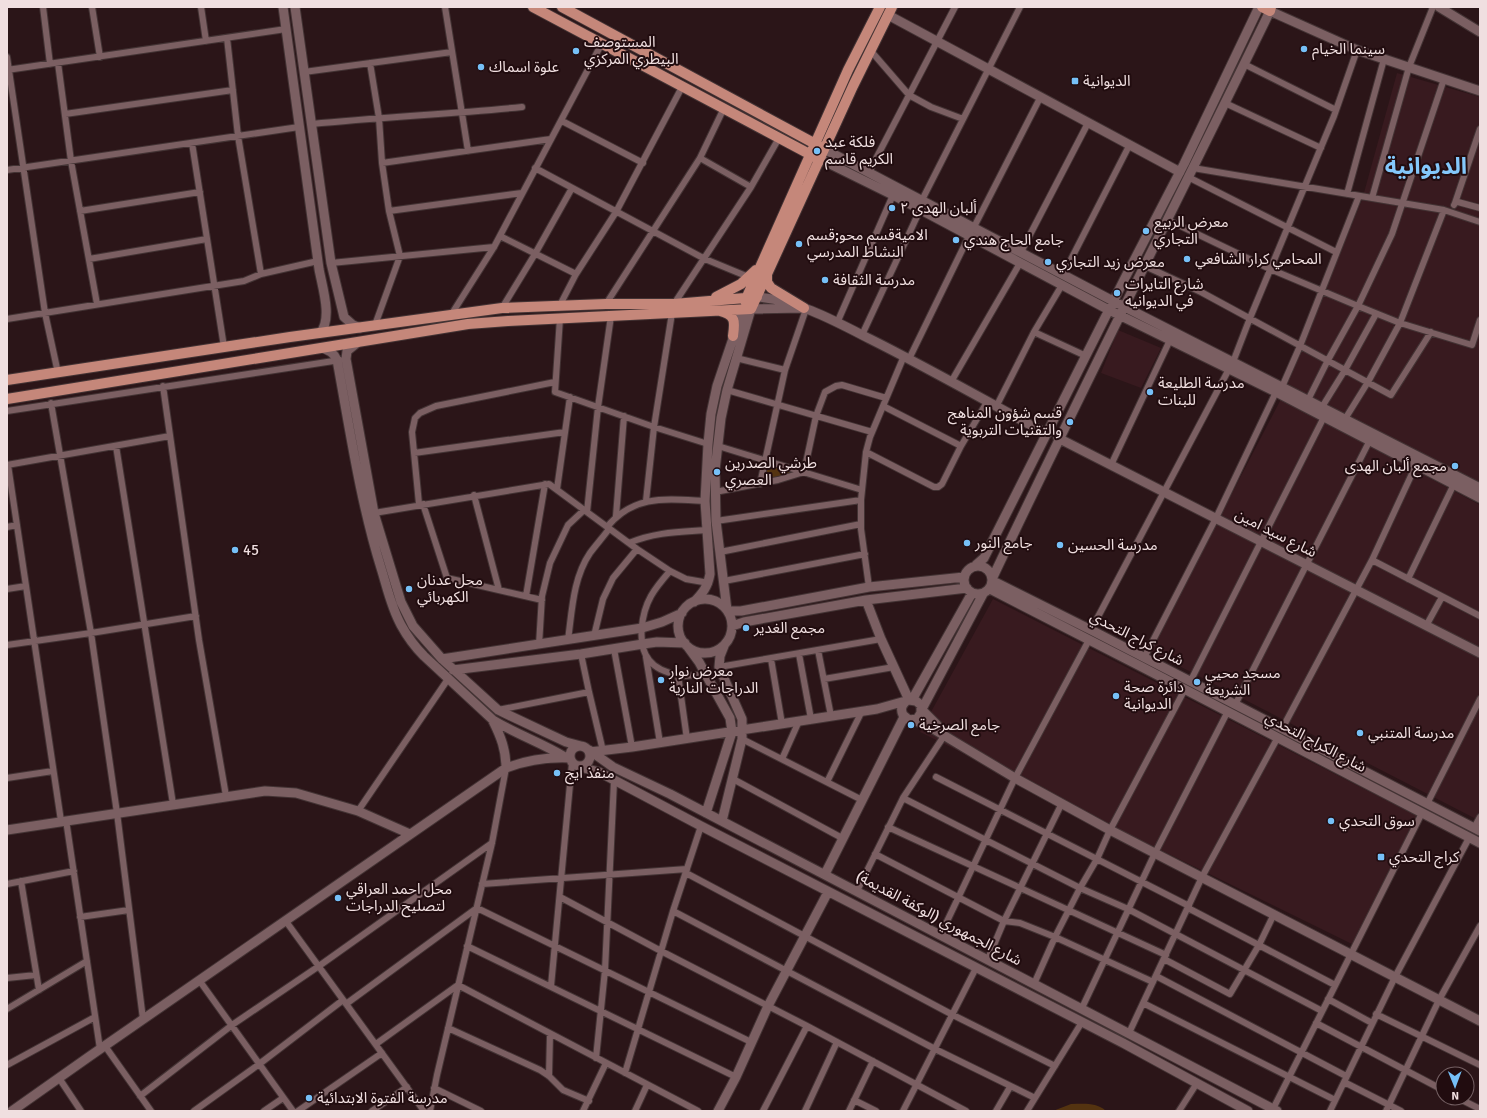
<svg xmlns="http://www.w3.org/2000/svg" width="1487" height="1118" viewBox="0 0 1487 1118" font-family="Signika,'Noto Sans Arabic',sans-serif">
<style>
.built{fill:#381a1f}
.green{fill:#543310}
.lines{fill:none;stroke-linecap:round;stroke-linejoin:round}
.street-casing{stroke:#433334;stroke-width:8}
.secondary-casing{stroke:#433334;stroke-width:11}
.primary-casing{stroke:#433334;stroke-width:12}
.street{stroke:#7b5f62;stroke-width:6}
.secondary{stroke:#7b5f62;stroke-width:9}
.primary{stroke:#c5877a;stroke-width:10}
.poi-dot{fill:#76c0f7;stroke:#210c0f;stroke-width:1.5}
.labels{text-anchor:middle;stroke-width:4;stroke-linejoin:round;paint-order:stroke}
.poi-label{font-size:15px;fill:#f0dfe0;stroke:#210c0f;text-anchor:start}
.street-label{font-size:15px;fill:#f0dfe0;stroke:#210c0f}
.town-label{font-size:23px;font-weight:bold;fill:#84c8fb;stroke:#210c0f}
</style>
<rect width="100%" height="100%" fill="#2b1518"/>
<path class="built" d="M1397,73L1480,97V484L1286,385L1362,200Z
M1118,330L1161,348L1141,388L1101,373Z
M1281,399L1480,505V821L1150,651Z
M993,599L1417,816L1354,945L920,732Z"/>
<path class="green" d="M768,463L797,472L768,480L764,479Z
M1071,1104C1084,1104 1096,1102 1106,1111H1053Z"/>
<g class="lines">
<defs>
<path id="street" d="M43,7L50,64
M92,7L100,57
M201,7L206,41
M445,7L468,151
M227,38L238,136L261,274
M871,51L909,95L931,107L963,119
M7,57L45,313L58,373
M58,63L71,161L97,304
M370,63L379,118L382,163L389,211L400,256L375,325
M1244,64L1336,110
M7,70L286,29
M304,72L452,52
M1225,103L1321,148
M65,114L233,90
M562,121L643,163
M312,124C382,117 452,114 522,107
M192,143L224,347
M700,158L751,187
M382,163L551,139
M535,168L705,259L751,278
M1193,168L1444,210L1480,222
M7,170L299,127
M869,172L955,7
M1188,177L1336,252
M1347,194L1384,59
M1372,198L1409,67L1433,7
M922,200L1020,7
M1455,203L1480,129
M1454,205L1455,203L1458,202L1480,208
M80,211L200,192
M389,211L522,193
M1168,220L1270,269L1358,306L1400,323L1472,345L1480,320
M974,227L1040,98
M500,236L576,274
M1021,252L1088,123
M89,259L207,239
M331,263L494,247
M1145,266L1201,292L1391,395L1431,332
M1063,275L1129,146
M606,304L700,158L724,108
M674,304L751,187L779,138
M559,307L576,274L616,212L682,87
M502,308L535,254L572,188
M451,315L494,247L602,43
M560,318L555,392L654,427L708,444
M7,319L244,281L261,274L318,261
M837,323L893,195
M1034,332L1086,356
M862,335L920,210
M736,358L785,370
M909,359L969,236
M1233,362L1250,318L1334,116L1357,50
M951,382L1020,263
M163,386L199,640L226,796
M1282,387L1300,346L1359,196
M727,390L872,432
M1308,400L1328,360L1358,306L1392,234L1444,79
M51,403L91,633L117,813L143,1019
M883,406L961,446
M996,407L1034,332L1062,285
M1322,407L1345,370L1376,314
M7,411L340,360
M1345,419L1368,382L1400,323L1444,210
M116,446L173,804
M718,446L862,490
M866,452L934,487H938L942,484L961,446L987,402
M414,453L565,432
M7,465L170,436
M8,465L61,821
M1111,465L1170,340
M760,484L785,370L806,309
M557,489L570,397
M715,492L778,480L804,472L816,416L825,392L836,386L842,385L886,398
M474,495L499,590
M646,501L654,427L672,313
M419,504L412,432L415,418L420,413L436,406L555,382
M423,504L447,578L542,600
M587,512L598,407L611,316
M374,513L549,484L637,549L670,571L686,579L709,583
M616,516L624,416
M716,521L861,500
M7,527L17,525
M607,527C634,494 667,499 705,501
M629,543C655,532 679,532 707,530
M720,552L861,524
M1372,560L1480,616
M670,571C663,579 656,587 651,596C642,612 636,644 649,660C655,668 668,673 678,675C687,677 697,675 706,674
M1408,579L1454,484
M724,581L865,554
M869,587L861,529V500L866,452L870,437L904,356
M7,589L26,586
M526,596L545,484
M1426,626L1442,597
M1091,630L1229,369
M594,636L603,599L613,578L637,549
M568,640C572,611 573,578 590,553C596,545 603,537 609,529
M7,645L91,633L196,616
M539,645L542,596L550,563L568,525L584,510
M614,649L632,747
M818,650L831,716
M581,654L589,692L603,751
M799,654L811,719
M646,657L660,743
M1144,658L1216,518L1276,392
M771,659L782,724
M719,667L881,639
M678,675L687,739
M824,679L894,667
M1190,682L1324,417
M1235,705L1370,440
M498,710L589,692
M1282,729L1372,560L1416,465
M742,739L862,800
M782,759L799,721
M936,777L1189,906
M7,778L53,771
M733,779L842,838
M827,782L862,711
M903,798L1080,888L1128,909L1322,1011
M1427,804L1480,699
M358,811L448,679
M66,820L100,1049
M888,827L1166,955
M1474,828L1480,817
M875,854L1004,921L1020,923L1055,937L1153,982
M686,873L953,1015L1055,1066
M21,881L39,990
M7,884L74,871
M482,884L687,869
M857,891L903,798L944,736
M560,897L661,951L807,1026L966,1111
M1188,908L1335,985
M673,911L935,1049L1035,1098
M80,917L129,910
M285,920L424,1111
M941,934L1015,778L1089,640
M467,946L736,1077
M988,959L1004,921L1062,803
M1164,959L1230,994L1259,945L1274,914
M1156,976L1346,1076
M7,978L36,975
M199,980L293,1111
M1034,984L1055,937L1080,888L1097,859L1110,830L1185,689
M551,986L572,763
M1328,999L1372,1023
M1143,1003L1335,1100
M346,1004L477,908L751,1042
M7,1009L87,961
M1081,1010L1155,853L1228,711
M1376,1014L1480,1065
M1316,1023L1443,1090
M448,1028L540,1070L549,1076L563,1090L589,1101
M1129,1033L1202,877L1278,737
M376,1044L458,985L698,1111
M105,1046L151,1111
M596,1058L605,970L614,781
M7,1065L95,1017
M625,1073L673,911L701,826
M549,1076L550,1034
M59,1078L81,1111
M1344,1082L1401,1111
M434,1088L481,1111
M140,1096L232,1025L319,966L492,843
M1458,1098L1480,1109
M854,1100L876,1111
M1273,1109L1422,813
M194,1111L258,1065L343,1000
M264,1111L283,1098
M298,1111L382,1053
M372,1111L407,1087
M430,1111L437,1075L492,843L506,768
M583,1111L606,1063
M635,1111L647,1085
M763,1111L807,1026
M805,1111L837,1042
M849,1111L873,1061
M903,1111L976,968
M996,1111L1010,1087
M1027,1111L1082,1022
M1179,1111L1197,1083
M1330,1111L1395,977L1469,838
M1386,1111L1439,1000L1480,926"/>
<path id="secondary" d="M283,7L319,269C322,286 333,319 320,333
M295,7L331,263L344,317L353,325L360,328
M1439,7L1480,32
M888,15L1180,172
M824,149L1113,301L1480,488
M820,159L893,195L1109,310L1276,392L1480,498
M757,297C797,300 835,321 870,339C930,369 988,402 1047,434
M357,343L347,351L346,359L374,513L401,602L413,626L442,659L498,710L551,735L566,742L581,746
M323,348C330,351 334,353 337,360C350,430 360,500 381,568C387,587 391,607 401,625C407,636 415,647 424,656L493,720C516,734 542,743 565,757
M1058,438L1480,653
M976,565L984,558L1126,276L1184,164L1259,7
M964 580a14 14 0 1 1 28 0a14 14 0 1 1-28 0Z
M993,577C1083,387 1178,200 1270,11L1357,50L1480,91
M993,581L1091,630L1480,831
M990,589L1140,666L1480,843
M678 626a27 27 0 1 1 54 0a27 27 0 1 1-54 0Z
M866,600L881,639L909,700
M694,602C703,593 708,586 710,574L705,501L708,444L711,414L717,386L743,309
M727,610L716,521L715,470L721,418L727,390L751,309L804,308
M728,611H741L869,587L964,577
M732,626L744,622L866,600L967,588
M688,647L699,662L730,718L732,732L706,813
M442,659L642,628L662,622L682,613
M453,670L581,654L643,644L657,642L685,643
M912,700L972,593
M922,709L983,594
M922,710L937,725L941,732
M914,720L935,730L1015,778L1110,830L1480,1021
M493,721C501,737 506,750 506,768
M570 756a10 10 0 1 1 20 0a10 10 0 1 1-20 0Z
M589,750L613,767L670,794L1277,1111
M590,752L632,747L877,709L909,700L916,701L921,705V713L917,719L909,720L903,715C900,709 902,705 906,701
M580,767L599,772L701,826L1123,1043L1248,1111
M722,821L742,739V719L719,667L720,656L724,646
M7,830L265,791L296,793L358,811L410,834
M825,874L904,717
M12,1111L90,1056L506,768C527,760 548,757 570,758
M718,1111L736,1077L768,1006L828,892"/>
<path id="primary" d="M533,7L815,157
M562,7L821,147
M1262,7L1270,11L1271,7
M767,274V282L771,288L804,308
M716,297L741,284L756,270
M745,301L848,70L880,7
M720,311C736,315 735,322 733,336
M7,380L290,337L502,308L606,304H674L757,297
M7,399L468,324L508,321L751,309L853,86L892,7"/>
</defs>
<use href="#street" class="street-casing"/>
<use href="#secondary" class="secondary-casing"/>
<use href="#primary" class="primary-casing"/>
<use href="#street" class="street"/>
<use href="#secondary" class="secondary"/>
<use href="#primary" class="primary"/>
</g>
<g class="poi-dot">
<circle cx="1304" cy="49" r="4"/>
<circle cx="576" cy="51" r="4"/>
<circle cx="481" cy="67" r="4"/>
<rect x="1071" y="77" width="8" height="8" rx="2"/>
<circle cx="817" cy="151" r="4"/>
<circle cx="892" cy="208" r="4"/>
<circle cx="1146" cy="231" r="4"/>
<circle cx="956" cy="240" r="4"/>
<circle cx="799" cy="244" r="4"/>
<circle cx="1187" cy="259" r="4"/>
<circle cx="1048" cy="262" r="4"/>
<circle cx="825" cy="280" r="4"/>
<circle cx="1117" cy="293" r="4"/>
<circle cx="1150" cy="392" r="4"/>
<circle cx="1070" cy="422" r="4"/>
<circle cx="1455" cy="466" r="4"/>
<circle cx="717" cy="472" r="4"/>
<circle cx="967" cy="543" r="4"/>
<circle cx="1060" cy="545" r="4"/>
<circle cx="235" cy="550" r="4"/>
<circle cx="409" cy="589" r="4"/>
<circle cx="746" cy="628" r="4"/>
<circle cx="661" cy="680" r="4"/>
<circle cx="1197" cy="682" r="4"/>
<circle cx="1116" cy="696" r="4"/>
<circle cx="911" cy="725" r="4"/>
<circle cx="1360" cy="733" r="4"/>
<circle cx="557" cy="773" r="4"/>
<circle cx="1331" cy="821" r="4"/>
<rect x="1377" y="853" width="8" height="8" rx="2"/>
<circle cx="338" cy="898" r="4"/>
<circle cx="309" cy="1098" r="4"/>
</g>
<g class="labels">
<g class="poi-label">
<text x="584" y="47">المستوصف<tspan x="584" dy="17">البيطري المركزي</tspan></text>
<text x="1312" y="54">سينما الخيام</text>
<text x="489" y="72">علوة اسماك</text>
<text x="1083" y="86">الديوانية</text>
<text x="825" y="147">فلكة عبد<tspan x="825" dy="17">الكريم قاسم</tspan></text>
<text x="900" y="213">ألبان الهدى ٢</text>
<text x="1154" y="227">معرض الربيع<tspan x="1154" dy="17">التجاري</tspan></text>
<text x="807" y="240">الاميةقسم محو;قسم<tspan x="807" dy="17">النشاط المدرسي</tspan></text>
<text x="964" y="245">جامع الحاج هندي</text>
<text x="1195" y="264">المحامي كرار الشافعي</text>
<text x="1056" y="267">معرض زيد التجاري</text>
<text x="833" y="285">مدرسة الثقافة</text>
<text x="1125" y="289">شارع التايرات<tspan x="1125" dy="17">في الديوانيه</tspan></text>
<text x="1158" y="388">مدرسة الطليعة<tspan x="1158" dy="17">للبنات</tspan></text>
<text x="1062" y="418" text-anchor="end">قسم شؤون المناهج<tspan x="1062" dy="17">والتقنيات التربوية</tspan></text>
<text x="725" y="468">طرشي الصدرين<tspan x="725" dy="17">العصري</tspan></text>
<text x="1447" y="471" text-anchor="end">مجمع ألبان الهدى</text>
<text x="975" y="548">جامع النور</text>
<text x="1068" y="550">مدرسة الحسين</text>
<text x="243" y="555">45</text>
<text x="417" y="585">محل عدنان<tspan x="417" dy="17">الكهربائي</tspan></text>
<text x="754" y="633">مجمع الغدير</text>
<text x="669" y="676">معرض نوار<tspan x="669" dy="17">الدراجات النارية</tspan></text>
<text x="1205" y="678">مسجد محيي<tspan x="1205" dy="17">الشريعة</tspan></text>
<text x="1124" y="692">دائرة صحة<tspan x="1124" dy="17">الديوانية</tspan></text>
<text x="919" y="730">جامع الصرخية</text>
<text x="1368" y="738">مدرسة المتنبي</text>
<text x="565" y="778">منفذ ايج</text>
<text x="1339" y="826">سوق التحدي</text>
<text x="1389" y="862">كراج التحدي</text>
<text x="346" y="894">محل احمد العراقي<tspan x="346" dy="17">لتصليح الدراجات</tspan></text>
<text x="317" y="1103">مدرسة الفتوة الابتدائية</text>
</g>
<g class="street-label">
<text transform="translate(1276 533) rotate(27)" y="5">شارع سيد امين</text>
<text transform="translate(1137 638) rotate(27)" y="5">شارع كراج التحدي</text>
<text transform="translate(1316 742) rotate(28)" y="5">شارع الكراج التحدي</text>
<text transform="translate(939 918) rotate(28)" y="5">شارع الجمهوري (الوكفة القديمة)</text>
</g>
<g class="town-label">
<text x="1426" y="174">الديوانية</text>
</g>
</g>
<rect width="1487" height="1118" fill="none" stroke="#f0dfe0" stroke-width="16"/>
<g transform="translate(1455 1086) rotate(179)"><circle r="19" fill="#210c0f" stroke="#746063"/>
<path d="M0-3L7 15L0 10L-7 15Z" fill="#76c0f7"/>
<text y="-6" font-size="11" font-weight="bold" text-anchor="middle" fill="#f0dfe0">N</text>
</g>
</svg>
